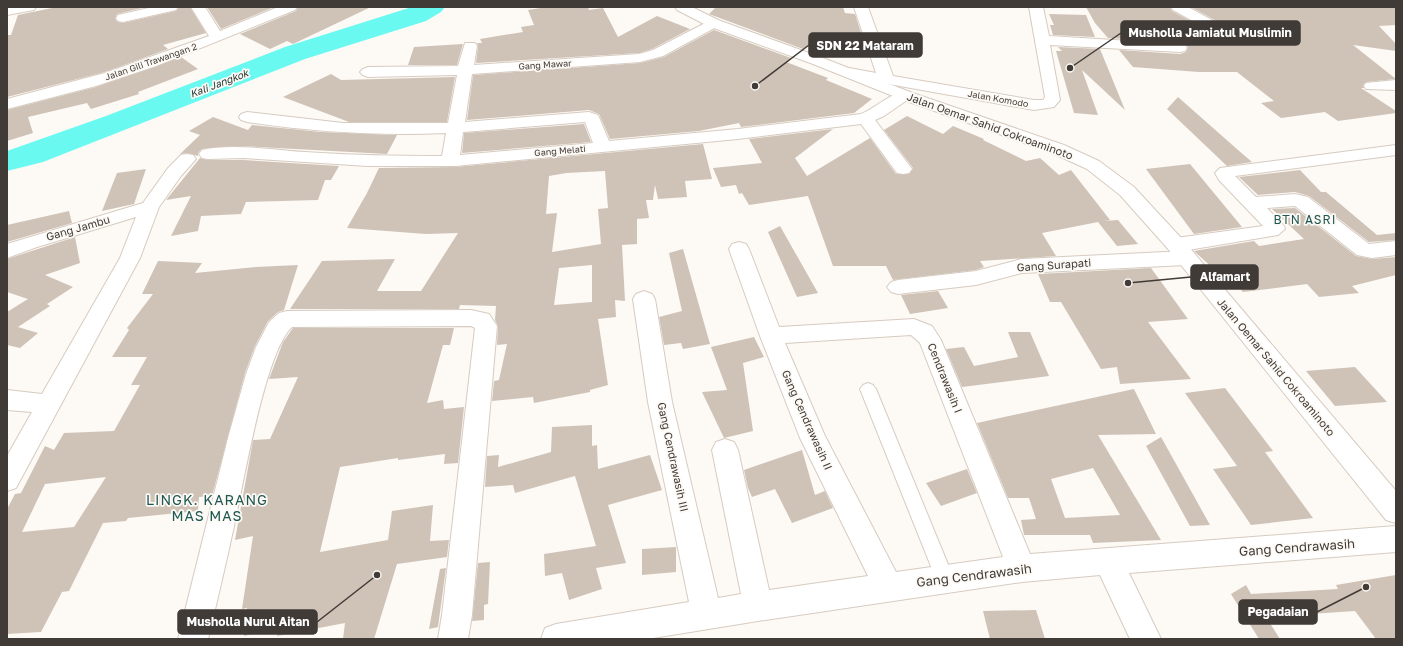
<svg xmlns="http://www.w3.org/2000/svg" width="1403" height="646" viewBox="0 0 1403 646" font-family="'Golos Text',sans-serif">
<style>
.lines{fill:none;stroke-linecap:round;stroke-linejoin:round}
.river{fill:#69f9f1;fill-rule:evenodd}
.building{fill:#cfc3b8;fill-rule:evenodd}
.lane-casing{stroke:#d7cbc0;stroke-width:2}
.street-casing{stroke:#d7cbc0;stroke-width:2}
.secondary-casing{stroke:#d7cbc0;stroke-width:2}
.lane{fill:#fff;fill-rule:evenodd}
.street{fill:#fff;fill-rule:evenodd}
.secondary{fill:#fff;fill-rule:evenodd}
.labels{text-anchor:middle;stroke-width:3.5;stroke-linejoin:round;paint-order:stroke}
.far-street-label{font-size:9px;fill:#403b37;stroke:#fdf9f4}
.far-water-label{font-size:10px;font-style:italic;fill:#18302f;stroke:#fdf9f4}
.street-label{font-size:11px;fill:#403b37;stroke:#fdf9f4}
.neighbourhood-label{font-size:12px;letter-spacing:1px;fill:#1d5754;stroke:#fdf9f4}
.near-street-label{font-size:13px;fill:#403b37;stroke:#fdf9f4}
.near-neighbourhood-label{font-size:14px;letter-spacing:1px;fill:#1d5754;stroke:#fdf9f4}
.leader{fill:none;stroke:#403b37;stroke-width:1.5}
.callout-dot{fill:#403b37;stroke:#fdf9f4;stroke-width:1.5}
.callout{fill:#403b37;stroke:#403b37;stroke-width:1.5}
.callout-label{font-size:12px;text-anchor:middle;font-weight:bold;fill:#fff}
</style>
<rect width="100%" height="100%" fill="#fdf9f4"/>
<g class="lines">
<path class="river" d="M412,7H445L441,12L426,21L305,59L43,162L7,171V151L106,116L285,47Z"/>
</g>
<path class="building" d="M57,7H146L117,14L115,19L118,22L123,23L176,11L179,7H190L206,33L163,45L168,49L105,72L7,97V35H11L18,15Z
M207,7H274L221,29Z
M298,7H371L293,44L287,41L270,49L240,34L296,11Z
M547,7H588L589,10L603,8L618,37L657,16L690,29L652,49L639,53L476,63L478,46L477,43H482L480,39L523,32L521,27L534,25L528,10Z
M716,7H843L845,13L855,14L864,42L857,48L820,37L803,49L709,14Z
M1086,7H1170L1172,11L1222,38H1232L1235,33L1233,30L1191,7H1396V25L1379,26L1396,44V51L1353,45L1396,79L1366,82L1363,85L1364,88H1361L1396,111V113L1338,121L1325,112L1281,118L1261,103L1274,101L1237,72H1199L1133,67L1119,50L1180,54L1186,52L1188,47L1185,44L1180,42L1108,38L1095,23Z
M1049,14L1086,15L1095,37L1053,35L1050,25H1054Z
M714,30L791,58L786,62L828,78L826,80L872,99L854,113L741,127L739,123L699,131L610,139L599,114L589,110L467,120L473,75L640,63L664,57Z
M463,44L457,65H408L414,47Z
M1058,47L1100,49L1125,110L1082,70L1098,115L1074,113L1056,51H1062Z
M181,57L198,69L138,92L139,94L91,109L87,103L28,117L33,133L7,141V110L96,87Z
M331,74L341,80L455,77L447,122H349L283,97Z
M1178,97L1238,150L1252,162L1227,166L1167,109Z
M907,116L943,134L953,126L984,139L983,140L1026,161L1040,158L1059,175L1071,170L1110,220L1104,221L1118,220L1138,244L1117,246L1098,222L1042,233L1056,256L980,261L984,267L976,270L893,280L886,266H833L808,196L749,205L742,193L739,194L736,185L721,187L713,168L762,163L749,139L833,129L795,158L807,176L870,138L896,174H909L913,168L884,130Z
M213,117L248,130L252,125L321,132L397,135L387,154L240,146L202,149L198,153V156L187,153L180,154L200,135L189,131Z
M584,124L591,142L462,153L464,133Z
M703,144L712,179L685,181L687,197L658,199L655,185L653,200H646L649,218L637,219V244L622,245L625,301L615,300L616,317L598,319L608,385L590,390V392L534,403L533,397L492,401L494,381L499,380L507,344L497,345L498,326L495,320L496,306L460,305L459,309H290L322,261L395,259L377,291H421L458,233L426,234L347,228L367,193L379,168L455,167ZM605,171L608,208L598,209L601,244L552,252L557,213L546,214L549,176L566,173ZM592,265V302L554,305L559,268Z
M200,158L208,160H243L339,166L331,180H325L318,200L246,202L241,214L201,216L198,231L171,236L191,196L166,200Z
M1190,164L1242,227L1194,234L1146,169Z
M146,169L134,204L102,211L117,173Z
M1300,170L1321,192H1326L1377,235L1396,233V240L1369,242L1309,196L1295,192L1258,195L1239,177Z
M1295,208L1356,256L1372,259L1396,257V275L1352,286L1359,293L1319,297L1307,284L1243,292L1223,271L1217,272L1194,251L1254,241L1259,246L1304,239L1272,209Z
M69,211L72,223L7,242V225Z
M780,226L818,293L797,297L768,232Z
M75,237L80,263L45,275L73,287L47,304L50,306L18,327L38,333L20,348L7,345V312L28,299L7,292V259Z
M683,249L710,344L683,349L681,343L664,345L659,317L682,311L669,253Z
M158,261L202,263L195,273L256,267L298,265L284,310L278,312L268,321L255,346L245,373L212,496L199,497L198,511L128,518L126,521L103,523L69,591L62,592L41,632L7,634V509L15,494L21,493L45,446L54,450L64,433L114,431L140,385H131L147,357H112L129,330L127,328L153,294H142ZM106,477L74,527L22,532L45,484Z
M1151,268L1188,319L1148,322L1191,379L1120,384L1117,367L1101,369L1061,302H1050L1038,274Z
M938,291L948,308L910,314L901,295Z
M293,328H454L450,345H443L427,403L443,400L444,409L464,407L458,463L444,464L445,454L398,460V458L340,467L320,552L388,540L392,511L433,505L430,541L449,540L447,557L397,564L374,639H343L345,623L277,636L279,627L244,636L247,608L242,609L253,536L235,540L253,440L270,439L298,377L269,379L283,342Z
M1008,332H1030L1049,376L962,387L946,349L964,347L974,366L1018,357Z
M754,337L764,357L743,363L753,431L724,438L702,392L727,390L711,347Z
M1355,367L1387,402L1335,406L1306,371Z
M1225,388L1273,451L1265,452L1313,518L1251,525L1213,469L1237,466L1185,393Z
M1134,389L1156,434L1098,435L1161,540L1093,543L1090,535H1024L1021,520L1036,519L1029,498H1008L977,423ZM1093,468L1120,515L1065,518L1051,479Z
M592,425V446L597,445L598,469L650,455L662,490L608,505L626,563L596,568L602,589L569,600L562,573L545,576L544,554L596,546L575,476L515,493L513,485L485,487L487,456L499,455L498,467L551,452L552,427Z
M1161,437L1210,525L1190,526L1146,446Z
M802,450L815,495L825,491L833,508L792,523L775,489L752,497L748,488L744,470Z
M967,469L977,493L941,506L926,483Z
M676,547V572L642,575V549Z
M490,562L488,604L484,605V620L472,621L478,563Z
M446,568L438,627L429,629L440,569Z
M1396,575V639H1376L1355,611L1266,617L1280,639H1259L1231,594L1246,585L1251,594L1338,589L1336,585Z
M1036,610L1045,639H990L983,611Z"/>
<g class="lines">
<defs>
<path id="lane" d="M868,383L873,385L876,389L954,579L951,585L945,588L939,585L936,579L860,389L863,385Z"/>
<path id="street" d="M7,7H36L34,10L7,15Z
M153,7H178L176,10L123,22L118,21L116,18L118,15Z
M191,7H205L220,31L278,7H297L295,10L156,66L96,86L7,109V99L105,73L209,36Z
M854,7H868L893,76L1034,100H1043L1045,97L1029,7H1043L1049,36L1180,44L1185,45L1187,48L1185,51L1180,52L1050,45L1060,100L1054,107L1034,110L844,76L841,73L844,70L849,68L876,73Z
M1171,7H1188L1232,31L1234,34L1232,37H1222L1173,10Z
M713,19L718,20L720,23L718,26L663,56L640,62L472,74L465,122L589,112L598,115L609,141L738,129L861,114C876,108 896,88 910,92L912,95L910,98L884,116L875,120L912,169L909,173L903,174L897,173L861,124L738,139L455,166H368L243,158L208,159L202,158L199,154L202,150C232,143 274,150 305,152C351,155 396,156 442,156L446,133C379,136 313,132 247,122L241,120L239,117L241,114L247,112L343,123H448L457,75L368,77L363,75L360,72L363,69L368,67L458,66L465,43H475L477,46L474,65L639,54L653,50ZM585,122L593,143L460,155L463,132Z
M1396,80V90L1366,89L1364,86L1366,83Z
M1396,145V155L1235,176L1256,197L1295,194L1308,197L1369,244L1396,241V255L1372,258L1357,255L1295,206L1267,208L1284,226L1285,229L1278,235L1176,252L1169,250L1166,245L1169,240L1176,238L1263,226L1219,180L1215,173L1220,168Z
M187,154L193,155L196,159L181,176L159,207L140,258L16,488L7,491V456L32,412L7,410V390L42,394L120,258L136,217L37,247L7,258V244L143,203L168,168L181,155Z
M739,242L746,244L749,249L779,327L914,319L932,326L941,340L1030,554L1396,526V552L1129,573L1161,639H1130L1100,575L1022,582L758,621L647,639H541L545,628L556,624L689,602L648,402L633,299L636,294L644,291L652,294L655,299L672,402L718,598L741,594L712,450L716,442L725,439L734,442L738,450L769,590L868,576L800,438L760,336L729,249L732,244ZM911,335L920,343L1003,557L896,572L825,436L785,343Z
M1186,251L1193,253L1196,258L1193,263L1186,265L1022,273L976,285L898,294L891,292L887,287L891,282L898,280L976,271L1022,259Z
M471,310L489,314L497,326L472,615L468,639H438L442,615L475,328L471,326L292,327C265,351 243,486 234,526C226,564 217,601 208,639H178L228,438L246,374L256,347L269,322L279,313L287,311Z"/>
<path id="secondary" d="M675,7H692L718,20L823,58L910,92L1064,145L1099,161L1134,187L1183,240L1396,491V523L1386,520L1169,250L1120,195L1087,169L1052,153L898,98L813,64L708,26L677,10Z"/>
</defs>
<use href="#lane" class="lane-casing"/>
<use href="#street" class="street-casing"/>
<use href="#secondary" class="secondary-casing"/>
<use href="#lane" class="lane"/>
<use href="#street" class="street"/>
<use href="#secondary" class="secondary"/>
</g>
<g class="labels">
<g class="far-street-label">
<text transform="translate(151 62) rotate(-19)" y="3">Jalan Gili Trawangan 2</text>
<text transform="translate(545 65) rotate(-4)" y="3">Gang Mawar</text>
<text transform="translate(998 99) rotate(10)" y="3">Jalan Komodo</text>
<text transform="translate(560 151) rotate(-5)" y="3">Gang Melati</text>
</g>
<g class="far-water-label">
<text transform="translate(219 83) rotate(-21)" y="4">Kali Jangkok</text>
</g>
<g class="street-label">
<text transform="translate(990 126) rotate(20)" y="4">Jalan Oemar Sahid Cokroaminoto</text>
<text transform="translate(78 228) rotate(-16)" y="4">Gang Jambu</text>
<text transform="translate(1054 265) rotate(-4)" y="4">Gang Surapati</text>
<text transform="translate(1276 367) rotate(50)" y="4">Jalan Oemar Sahid Cokroaminoto</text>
<text transform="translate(945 378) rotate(68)" y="4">Cendrawasih I</text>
<text transform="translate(807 420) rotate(66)" y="4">Gang Cendrawasih II</text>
<text transform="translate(673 457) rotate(78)" y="4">Gang Cendrawasih III</text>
</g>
<g class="neighbourhood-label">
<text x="1305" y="224">BTN ASRI</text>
</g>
<g class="near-street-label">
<text transform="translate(1297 547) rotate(-4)" y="5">Gang Cendrawasih</text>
<text transform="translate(974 575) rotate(-7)" y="5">Gang Cendrawasih</text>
</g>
<g class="near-neighbourhood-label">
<text x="207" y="505">LINGK. KARANG<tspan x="207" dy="16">MAS MAS</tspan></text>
</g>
</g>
<path class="leader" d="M1070 68L1121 33M755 86L809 45M1128 283L1191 277M1366 587L1317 612M377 575L317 622"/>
<g class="callout-dot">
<circle cx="1070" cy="68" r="4"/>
<circle cx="755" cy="86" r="4"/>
<circle cx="1128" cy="283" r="4"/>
<circle cx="1366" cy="587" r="4"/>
<circle cx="377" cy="575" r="4"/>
</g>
<g class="callout">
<rect x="1121" y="21" width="179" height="24" rx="4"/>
<rect x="809" y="33" width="113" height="24" rx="4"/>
<rect x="1191" y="265" width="67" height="24" rx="4"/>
<rect x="1239" y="600" width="78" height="24" rx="4"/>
<rect x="178" y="610" width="139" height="24" rx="4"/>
</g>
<g class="callout-label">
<text x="1210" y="37">Musholla Jamiatul Muslimin</text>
<text x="865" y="50">SDN 22 Mataram</text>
<text x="1225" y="281">Alfamart</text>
<text x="1278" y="616">Pegadaian</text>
<text x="248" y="626">Musholla Nurul Aitan</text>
</g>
<rect width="1403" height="646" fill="none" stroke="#403b37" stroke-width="16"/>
</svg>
